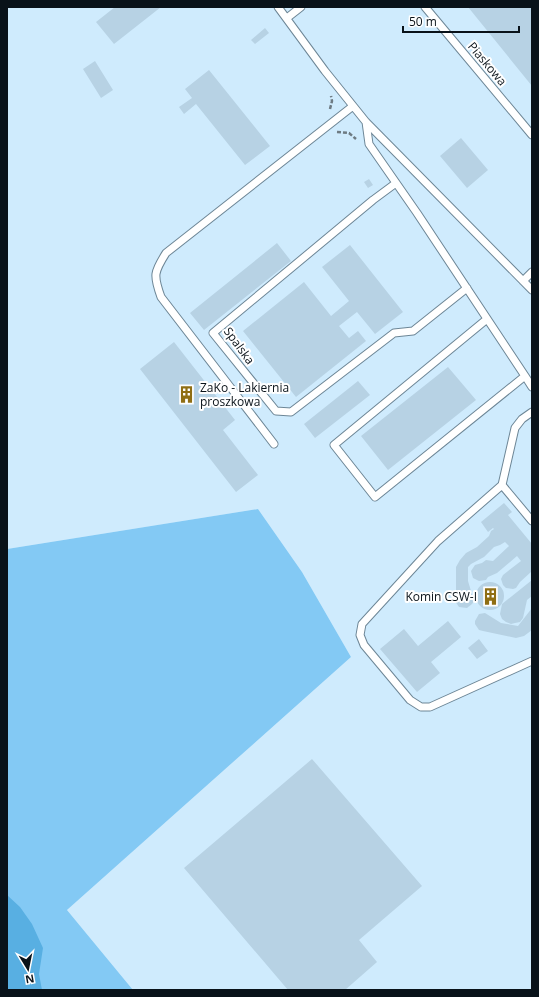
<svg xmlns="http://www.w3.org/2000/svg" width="539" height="997" viewBox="0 0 539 997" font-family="'Open Sans',sans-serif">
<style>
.built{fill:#cfebfd}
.green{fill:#83c9f4}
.water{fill:#58afe2}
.building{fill:#b7d2e4}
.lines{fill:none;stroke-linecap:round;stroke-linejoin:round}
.lane-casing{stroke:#6d8696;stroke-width:9}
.path{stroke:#6e7b83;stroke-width:2.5;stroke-dasharray:4 2;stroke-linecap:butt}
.lane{stroke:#fff;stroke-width:7}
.labels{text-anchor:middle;stroke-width:4;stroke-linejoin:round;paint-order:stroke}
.street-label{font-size:12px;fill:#091219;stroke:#fff}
.poi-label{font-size:12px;fill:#091219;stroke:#fff;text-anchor:start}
</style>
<rect width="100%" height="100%" fill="#e4f4ff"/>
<path class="built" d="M7,7H532V990H133L67,910L351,657L302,572L258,509L7,549Z"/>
<path class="green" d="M258,509L302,572L351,657L67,910L133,990H7V549Z"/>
<path class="water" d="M7,895L20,907L32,924L43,948L39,974L42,990H7Z"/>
<path class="building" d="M115,7H161L114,44L96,22Z
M468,7H532V86Z
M265,28L269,33L255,44L251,40Z
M95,61L113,90L101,98L83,69Z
M209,70L270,146L245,165L196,104L184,114L179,107L192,98L185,89Z
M461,138L488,170L467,188L440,156Z
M369,179L373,185L368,188L364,182Z
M277,243L291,261L204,330L190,313Z
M350,245L403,312L375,334L357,312L339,326L349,338L358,331L366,341L296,397L243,331L304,282L331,316L349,301L322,267Z
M174,342L235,420L223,430L258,475L236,492L140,369Z
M448,367L476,400L388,470L361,436Z
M358,381L370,395L315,438L304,424Z
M504,503L512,512L508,515L532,544V574L531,572L520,582L516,588L513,589L506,588L503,585L501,579L503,575L521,561L517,556L497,573L488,577L486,580L479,581L473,578L471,571L475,565L482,563L486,560L493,561L509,546L505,542L500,545L494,547L484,557L471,564L468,567V581L474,601L472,604L467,608L459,607L455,601V598L456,594V567L460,560L466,553L477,547L489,536L491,531L494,529L493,528L488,532L481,522Z
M532,580V596L527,600L523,618L520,622L515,623L511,624L506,622L502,619L500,614L502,604Z
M476 596a14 14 0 1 1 28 0a14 14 0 1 1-28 0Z
M532,608V630L524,636L516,638L483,631L479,630L475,624V621L479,614L485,613L501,623L518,626Z
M448,621L461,637L431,662L440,673L417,692L380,649L404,629L418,646Z
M479,639L488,651L477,659L468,648Z
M312,759L422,886L359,940L377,962L345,990H288L184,868Z"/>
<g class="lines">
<defs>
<path id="lane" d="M278,7L325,71L366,122L532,290
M425,7L532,135
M287,18L301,7
M366,122L369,144L417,213L525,376L375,497L334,445L487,319
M396,183L373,200L213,333L276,411L291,412L394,333L413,331L467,288
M523,281L532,272
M525,376L532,387
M532,412L522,419L515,428L502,485L438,541L362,624L360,635L364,645L410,700L421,707H430L532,661
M274,444L161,297C153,275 154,272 166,253L353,106
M502,485L532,521"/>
</defs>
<use href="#lane" class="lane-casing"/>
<path class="path" d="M330,109L332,101L331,96
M337,132L349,133L356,139"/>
<use href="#lane" class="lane"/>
</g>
<defs>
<symbol id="building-bare" viewBox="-9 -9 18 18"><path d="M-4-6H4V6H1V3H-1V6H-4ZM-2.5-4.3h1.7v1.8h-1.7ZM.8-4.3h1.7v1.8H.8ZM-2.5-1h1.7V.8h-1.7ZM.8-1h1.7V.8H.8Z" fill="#8f6e13" stroke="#fff" stroke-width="2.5" paint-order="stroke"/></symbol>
</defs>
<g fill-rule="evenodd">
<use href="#building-bare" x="174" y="382" width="25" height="25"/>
<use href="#building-bare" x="478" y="584" width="25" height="25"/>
</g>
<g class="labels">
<g class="street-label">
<text transform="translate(487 64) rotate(50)" y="4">Piaskowa</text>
<text transform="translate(239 346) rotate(54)" y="4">Spalska</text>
</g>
<g class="poi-label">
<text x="200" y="392">ZaKo - Lakiernia<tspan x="200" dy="14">proszkowa</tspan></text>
<text x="477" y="601" text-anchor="end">Komin CSW-I</text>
</g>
</g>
<rect width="539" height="997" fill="none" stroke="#091219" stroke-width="16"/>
<g transform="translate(28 969) rotate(170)" stroke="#ffffff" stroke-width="3" paint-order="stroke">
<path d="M0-3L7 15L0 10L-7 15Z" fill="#091219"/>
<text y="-6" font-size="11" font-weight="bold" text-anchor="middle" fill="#091219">N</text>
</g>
<path d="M403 26v6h116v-6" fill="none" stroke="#091219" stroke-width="2"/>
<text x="409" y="26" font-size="12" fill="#091219" stroke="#ffffff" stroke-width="3" paint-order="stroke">50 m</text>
</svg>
